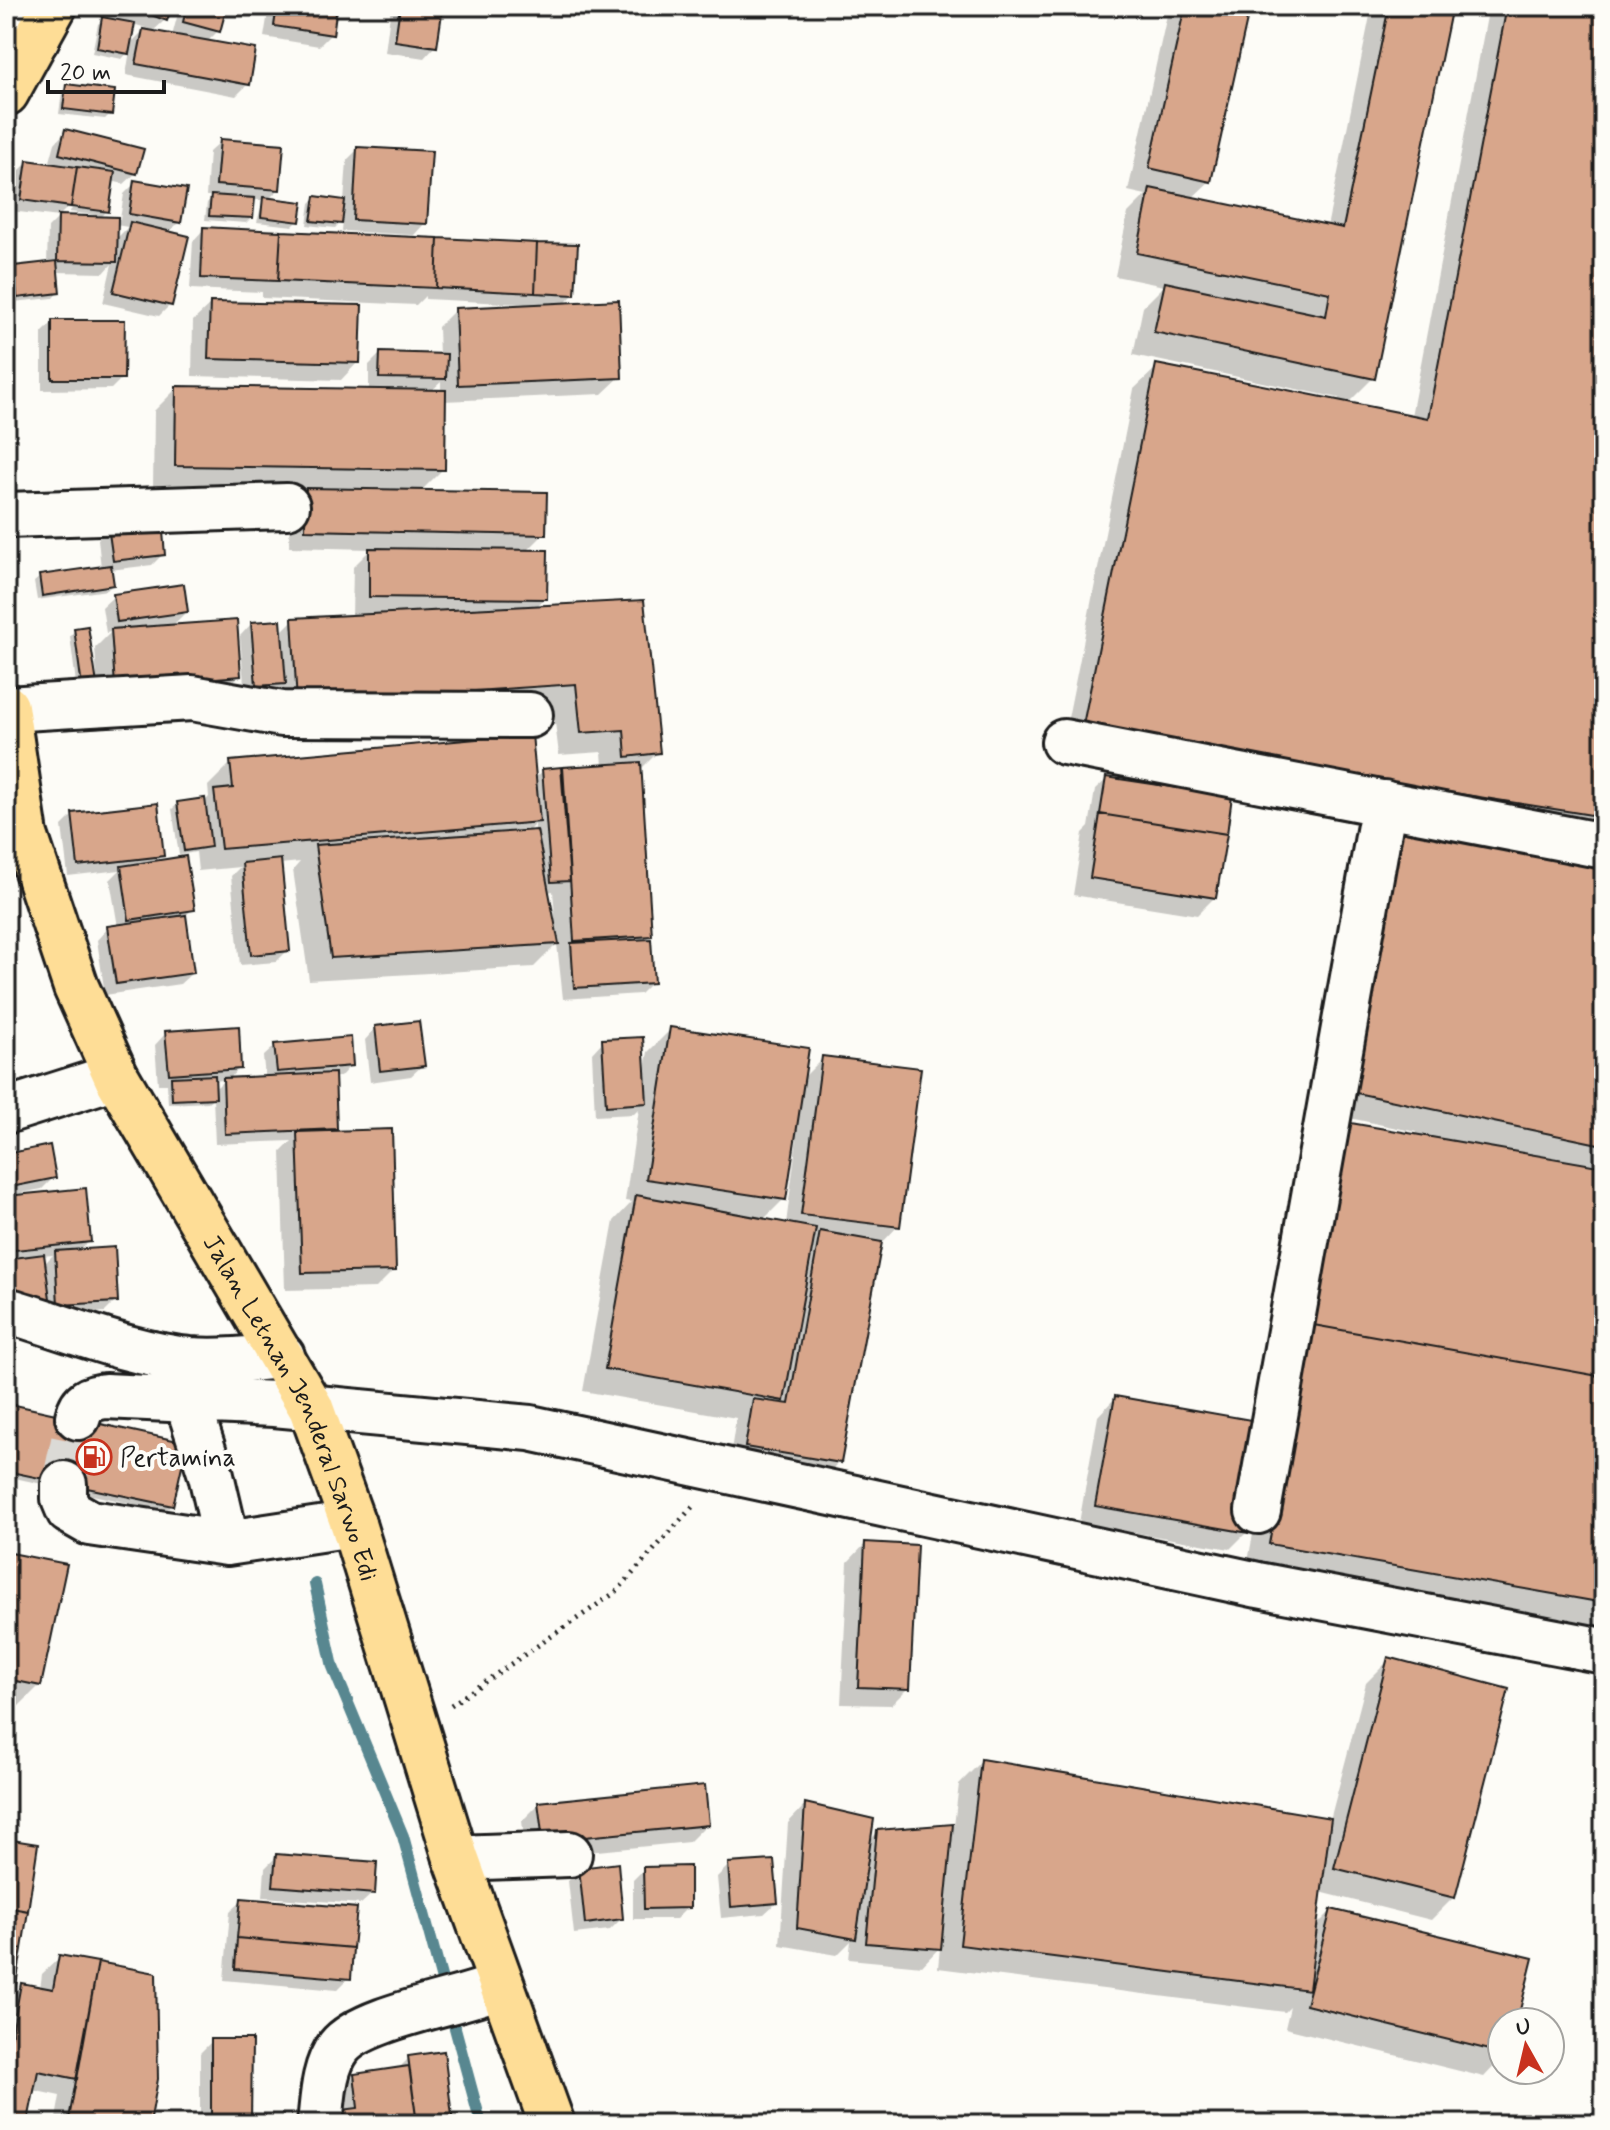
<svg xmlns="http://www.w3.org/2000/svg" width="1610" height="2130" viewBox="0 0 1610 2130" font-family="Mynerve,sans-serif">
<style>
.shadow{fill:#0003;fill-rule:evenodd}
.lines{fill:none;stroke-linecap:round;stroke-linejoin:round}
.stream{stroke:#588790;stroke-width:12}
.building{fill:#d8a68b;stroke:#1c1c1c;stroke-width:2}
.minor-tunnel{stroke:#dbdad6;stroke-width:44;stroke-dasharray:44 22;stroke-linecap:butt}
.minor-casing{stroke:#1c1c1c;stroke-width:50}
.major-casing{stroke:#1c1c1c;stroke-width:50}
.path{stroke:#1c1c1c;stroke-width:5;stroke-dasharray:2 6;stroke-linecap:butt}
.minor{stroke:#fdfcf7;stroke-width:44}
.major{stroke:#fedd96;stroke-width:44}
.labels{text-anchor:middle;stroke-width:8;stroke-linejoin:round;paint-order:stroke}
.street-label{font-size:26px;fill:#1c1c1c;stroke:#fdfcf7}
.poi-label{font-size:26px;fill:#1c1c1c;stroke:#fdfcf7;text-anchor:start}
</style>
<rect width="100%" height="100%" fill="#fdfcf7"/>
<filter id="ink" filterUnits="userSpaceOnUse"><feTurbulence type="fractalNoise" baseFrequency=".0125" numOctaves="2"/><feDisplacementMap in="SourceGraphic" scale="16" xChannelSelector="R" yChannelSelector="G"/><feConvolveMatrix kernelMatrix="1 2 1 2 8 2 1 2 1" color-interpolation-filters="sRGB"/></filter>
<g filter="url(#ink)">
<path class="shadow" d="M122,6H170L165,20L152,32L172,36L180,6H225L218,31L207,42L248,84L236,96L126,75L130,50L122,59L92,53L98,24L103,19L116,22ZM133,24L146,28L129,45Z
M269,6H335L331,34L319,46L264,37Z
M391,6H441L435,46L424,58L385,52Z
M1169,6H1248L1210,181L1191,199L1327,227L1372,6H1453L1373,378L1347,404L1411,416L1489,6H1604V844L1062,748L1134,389L1157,367L1338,402L1339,398L1133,355L1143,307L1164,286L1115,276L1128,213L1146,195L1128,191Z
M67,86L110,114L105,119L59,114L62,91Z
M66,131L136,173L124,184L111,181L107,211L100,218L120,219L124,194L135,183L179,222L168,233L170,305L159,316L103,303L112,264L104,273L56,272L58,292L53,298L13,302L10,273L15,268L47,264L48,228L59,217L11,211L16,174L28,162L49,165L55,143ZM77,198L80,201L69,212L96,215L95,218L58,217ZM116,225L128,227L116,239Z
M221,141L279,189L268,200L298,221L293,226L257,222L263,200H252L251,218L246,223L205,220L207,203L213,196H206L209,152Z
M358,149L425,223L414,235L342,231L343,220L335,228L307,225L310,203L315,198L344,202L347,160Z
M204,229L574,294L563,305L620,377L602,394L443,401V469L420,492L544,534L527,551L545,598L535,608L658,752L640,770L650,935L644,941L652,982L640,994L563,999L557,944L534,967L309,980L293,870L300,862L280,864L288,950L276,962L240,965L231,876L240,867L198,871L196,852L179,855L172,809L178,804L203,803L209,797L208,786L231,763L534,779L543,771L559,773L564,769L603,766L602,752L559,755L553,706L274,725L245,696L240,636L251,624L280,633L293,620L352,617L353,567L371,549L289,547L290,507L306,491L153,488L154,411L177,388L369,391V365L380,354L439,356L438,327L455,310L525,307V304L425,299V296L416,305L262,298V292L190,289L193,241ZM441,382V392H430ZM535,824V832L526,833ZM553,891L555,918L552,919L547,892Z
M211,304L358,362L341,380L192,376L193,321Z
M53,322L122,378L111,389L42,390V333Z
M109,528L163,554L152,565L110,570L112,585L107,590L37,600L34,582L40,577L101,568L98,539Z
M114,596L186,612L171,627L239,676L221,693L99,702L97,681L89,689L77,691L70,636L75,630L94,677H97L95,648L111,632L106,633L102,607Z
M1107,779L1215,897L1197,915L1073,895L1083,833L1089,827L1095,790Z
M73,815L162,855L154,863L192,909L184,918L192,973L180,984L105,995L97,940L108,928L118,927L110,880L120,870L68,876L62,826Z
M1400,827L1604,870V1629L1247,1567L1323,1147L1415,1136L1416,1132L1321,1112Z
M376,1028L423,1065L411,1076L370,1082L365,1040Z
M671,1029L803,1078L823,1058L898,1226L881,1244L839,1462L822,1479L729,1464L736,1418L583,1391L614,1221L632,1202L625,1201L639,1109L634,1114L595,1116L592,1053L603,1041L645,1069L648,1052ZM793,1138H797L786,1224L763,1220L784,1199Z
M166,1033L239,1068L228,1080L265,1078L263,1057L275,1046L351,1065L340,1077H333L335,1128L330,1133L394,1270L376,1288L285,1290L281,1152L292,1141L215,1144L213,1098L208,1102L168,1104L167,1084H158L155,1045ZM224,1080L213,1091V1081Z
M6,1157L54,1177L42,1189L16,1194L17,1197L89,1241L79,1252L116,1301L105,1312L47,1316L6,1307ZM53,1255L43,1265L42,1256Z
M1115,1398L1247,1532L1230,1549L1079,1523L1098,1416Z
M6,1405L171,1505L166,1511L10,1477L6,1498Z
M865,1544L908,1688L891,1705L841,1704L848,1562Z
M6,1554L40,1685L17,1708L6,1706Z
M1389,1660L1454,1897L1431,1920L1320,1892L1315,1927L1331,1911L1514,2022H1502V2058L1484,2077L1285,2028L1290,2007L1285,2012L938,1968L940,1947L922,1966L849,1959L851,1941L837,1955L780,1945L788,1823L805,1805L869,1841L878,1832L954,1826L959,1784L982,1761L1330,1820L1366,1683Z
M539,1804L707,1824L689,1842L526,1858L522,1821Z
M6,1841L12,1995L22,1986L40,1989L42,1974L60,1957L148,2124H55L60,2096L32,2090L26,2120L23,2124H6Z
M277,1856L373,1893L361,1904L263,1897L265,1868Z
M729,1865L776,1903L764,1914L721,1918L717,1877Z
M644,1869L688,1907L676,1919H633V1880Z
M580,1870L621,1919L610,1930L574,1934L568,1881Z
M242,1901L349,1978L337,1990L224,1980L230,1912Z
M212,2041L249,2124H200V2053Z
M409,2058L451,2124H324L347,2111L344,2087L355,2076L397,2070Z"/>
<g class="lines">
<path class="stream" d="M315,1584L333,1667L403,1836L481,2124"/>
</g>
<path class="building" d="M128,6H172L167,21Z
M187,6H227L220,32L183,22Z
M277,6H337L333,35L274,26Z
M400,6H443L437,47L395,41Z
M1185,6H1250L1211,182L1149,168Z
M1389,6H1452L1375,379L1154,332L1165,282L1326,316L1330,293L1137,253L1150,188L1343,228Z
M1507,6H1604V817L1373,780L1083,725L1156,364L1428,418Z
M102,17L135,23L129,54L97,48Z
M143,29L256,49L250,85L136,64Z
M66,84L115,90L112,115L63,109Z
M65,129L144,149L137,174L59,154Z
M220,139L284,144L280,190L216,185Z
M357,147L432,151L427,224L353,220Z
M27,160L77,167L71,207L21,200Z
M77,167L115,172L109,212L71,207Z
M134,180L187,189L181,223L129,214Z
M211,195L255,198L253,218L209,216Z
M315,196L345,200L342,224L311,221Z
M263,197L303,202L300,222L261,217Z
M58,215L118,217L117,262L57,261Z
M130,222L189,236L172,306L113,292Z
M203,227L281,231L278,281L201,278Z
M281,231L438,238L436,288L278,281Z
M438,238L537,243L535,293L436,288Z
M537,243L578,244L575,295L535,293Z
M57,261L60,293L17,298L14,266Z
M619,300L622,378L458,385L455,308Z
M210,302L362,305L360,363L208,359Z
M52,320H125L124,379H52Z
M380,352L447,354L446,379L379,378Z
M176,386L446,390L445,470L175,466Z
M306,488L547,492L546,535L305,530Z
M162,520L165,555L113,561L108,526Z
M369,548L548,550L547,599L369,597Z
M111,565L114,585L42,596L39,575Z
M184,584L188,612L117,622L113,594Z
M644,600L660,753L626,757L624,730L581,733L576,684L297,703L292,618Z
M237,620L241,676L115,686L111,629Z
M281,620L286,684L256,686L251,622Z
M88,626L97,684L82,687L74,628Z
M532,734L540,822L221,849L214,790L233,788L230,761Z
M641,762L652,936L574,941L563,767Z
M561,767L570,881L551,882L542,769Z
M1106,777L1232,796L1227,834L1100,814Z
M205,798L211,847L184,851L177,802Z
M158,803L164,856L78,866L72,813Z
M1100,814L1227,834L1216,898L1090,878Z
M1400,825L1604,868L1603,1145L1342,1090Z
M537,830L559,944L331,958L315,845Z
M186,856L195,910L129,920L121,866Z
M281,859L290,951L251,955L242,863Z
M186,915L194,973L116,984L107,926Z
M651,939L654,983L574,988L571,943Z
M419,1021L425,1066L380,1071L375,1026Z
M239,1026L241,1069L169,1074L165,1031Z
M670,1027L809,1048L786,1200L646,1179Z
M351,1037L353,1066L277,1072L274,1044Z
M643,1037L647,1103L606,1106L602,1039Z
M822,1056L921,1068L900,1227L801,1215Z
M335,1073L337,1129L225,1134L223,1078Z
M215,1075L216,1098L172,1100L171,1077Z
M1345,1122L1604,1167V1377L1308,1324Z
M392,1129L396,1271L302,1273L297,1132Z
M50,1145L56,1178L6,1188V1154Z
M86,1188L91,1242L6,1251V1196Z
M636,1195L816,1228L784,1401L605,1369Z
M820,1231L882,1242L841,1463L745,1447L753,1399L789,1404Z
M115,1247L118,1302L58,1305L55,1251Z
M44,1254L51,1306L6,1292V1259Z
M1308,1324L1604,1377V1603L1269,1544Z
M1115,1396L1268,1423L1249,1533L1095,1506Z
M6,1403L187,1443L173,1506L6,1471Z
M6,1476L13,1477L6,1508Z
M865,1542L917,1545L910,1689L858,1687Z
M6,1552L67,1564L41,1686L6,1679Z
M1388,1657L1509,1689L1455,1898L1334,1868Z
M981,1759L1331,1818L1309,1990L960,1945Z
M705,1785L709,1825L543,1841L538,1802Z
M805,1803L874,1819L856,1939L797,1928Z
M953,1824L941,1949L866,1943L877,1830Z
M6,1839L38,1844L28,1911L6,1907Z
M276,1854L377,1862L375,1894L273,1886Z
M774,1860L778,1903L731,1907L728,1863Z
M618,1863L623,1919L585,1924L579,1868Z
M690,1866V1908L644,1909L643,1867Z
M241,1898L357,1908L353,1948L237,1938Z
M6,1907L28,1911L22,1949L6,1947Z
M1331,1909L1533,1958L1517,2022H1502V2053L1306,2005Z
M237,1938L353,1948L351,1979L235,1969Z
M6,1947L22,1949L16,1985L6,1984Z
M59,1955L98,1962L77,2079L38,2071L28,2121L6,2118V2068L21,1983L53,1989Z
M98,1962L156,1973L158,2079L150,2124H68Z
M6,1984L16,1985L10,2026L6,2025Z
M211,2039H252L251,2124H211Z
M444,2051L453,2124H417L408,2056Z
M409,2066L417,2124H336L334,2111L358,2108L354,2074Z"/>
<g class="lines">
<path class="minor-tunnel" d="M64,1484L78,1417"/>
<defs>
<path id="minor" d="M6,26L37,38
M6,515L287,506
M6,709L192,698L282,714L530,715
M1064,742L1604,846
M6,1111L116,1076
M6,1310C62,1326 133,1355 190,1360C221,1362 251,1359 282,1356
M187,1400L211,1475L227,1543
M78,1417C82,1400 89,1399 105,1396L274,1404L530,1428L1258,1585L1604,1651
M64,1484V1499L69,1511L90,1523L227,1543L353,1524
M1258,1511L1384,803
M456,1858L569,1854
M320,2124C323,2099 323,2068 339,2047C362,2017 461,2002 499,1986"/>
<g id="major">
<path d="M6,93L54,6"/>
<path id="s1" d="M6,707L25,835L76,987L116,1076L311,1408L353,1524L456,1858L552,2124"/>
</g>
</defs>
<use href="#minor" class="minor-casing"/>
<use href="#major" class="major-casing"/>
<path class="path" d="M451,1705L616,1592L695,1504"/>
<use href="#minor" class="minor"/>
<use href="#major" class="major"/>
</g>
</g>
<defs>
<symbol id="fuel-ring" viewBox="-11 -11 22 22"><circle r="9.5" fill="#fdfcf7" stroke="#c8321e" stroke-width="1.5"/><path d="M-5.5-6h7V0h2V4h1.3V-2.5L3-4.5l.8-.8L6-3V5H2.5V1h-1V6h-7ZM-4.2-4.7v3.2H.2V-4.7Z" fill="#c8321e"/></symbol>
</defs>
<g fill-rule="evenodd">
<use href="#fuel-ring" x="74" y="1437" width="40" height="40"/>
</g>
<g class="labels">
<g class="street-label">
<text dy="9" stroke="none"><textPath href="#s1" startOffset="764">Jalan Letnan Jenderal Sarwo Edi</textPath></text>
</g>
<g class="poi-label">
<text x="120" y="1466">Pertamina</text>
</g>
</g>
<rect width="1610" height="2130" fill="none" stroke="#fdfcf7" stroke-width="32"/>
<rect x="16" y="16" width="1578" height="2098" fill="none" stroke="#1c1c1c" stroke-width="3" filter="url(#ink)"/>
<g transform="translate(1526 2046) rotate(352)"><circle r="38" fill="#fdfcf7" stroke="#a3a29f" stroke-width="2"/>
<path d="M0-6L14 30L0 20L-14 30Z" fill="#c8321e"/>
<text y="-12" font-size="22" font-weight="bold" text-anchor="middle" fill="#1c1c1c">U</text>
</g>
<path d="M48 80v12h116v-12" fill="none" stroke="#1c1c1c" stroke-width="4"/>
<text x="60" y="80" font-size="24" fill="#1c1c1c" stroke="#fdfcf7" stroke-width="6" paint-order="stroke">20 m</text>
</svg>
